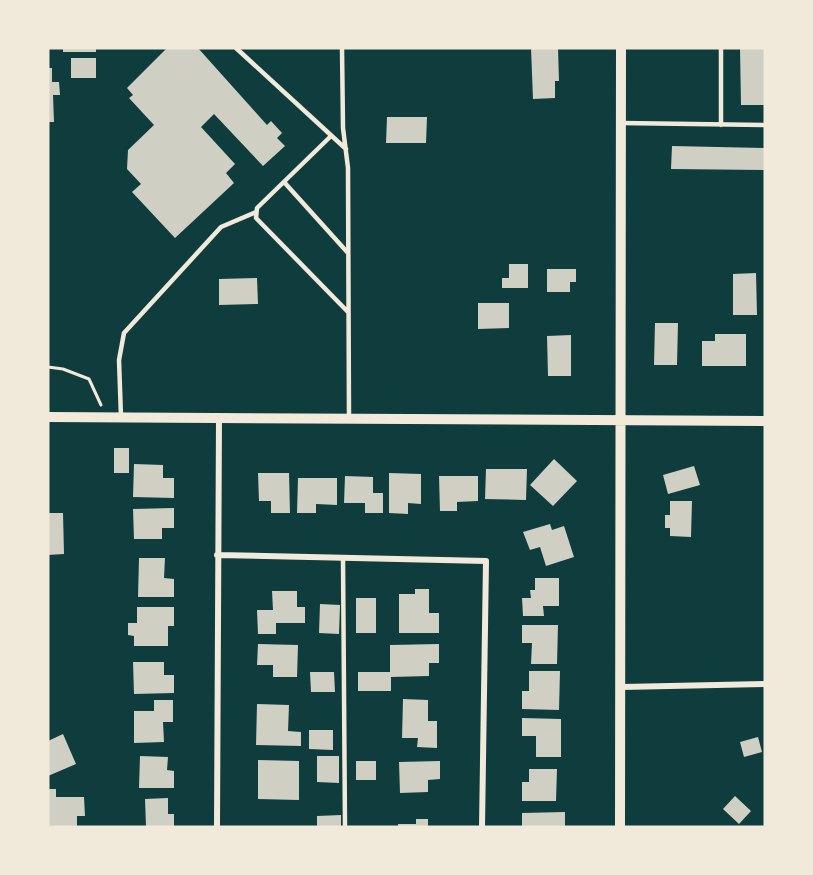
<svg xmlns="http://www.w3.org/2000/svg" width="813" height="875" viewBox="0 0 813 875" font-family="'IBM Plex Sans',sans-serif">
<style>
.building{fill:#cfcfc3}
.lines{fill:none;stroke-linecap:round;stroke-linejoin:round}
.path{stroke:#f1e9da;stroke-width:3}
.service{stroke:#f1e9da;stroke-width:4.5}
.minor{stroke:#f1e9da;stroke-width:6}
.tertiary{stroke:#f1e9da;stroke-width:10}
</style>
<rect width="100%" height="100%" fill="#0f3d3e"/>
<path class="building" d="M63,48H96V52H63Z
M167,48H198L267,125L271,121L282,133L277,138L285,146L263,166L214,114L201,127L235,164L226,173L234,183L175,238L132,192L141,184L127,169L128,150L154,125L129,98L133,95L127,88Z
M531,48H558L559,81H555V98L533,99Z
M740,48H764L765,105H741Z
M71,58H96V78H71Z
M48,68H52V82H59L60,95H53L54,122H48Z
M387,117H427L426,143H386Z
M672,146L765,148V170L671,169Z
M509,264H528V288H502V278H509Z
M547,269H576V282H570V292H547Z
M756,273L757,315H733V274Z
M257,278L258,304L219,305V279Z
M478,303H509V328L478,329Z
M655,323H678L677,365H654Z
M715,334H746V366H702V341H715Z
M571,335V376H548L547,336Z
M114,448H129V473H114Z
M554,459L577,481L553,506L530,485Z
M134,464L163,465V478H174V498L133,497Z
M694,466L700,485L668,494L663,475Z
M486,469H527L526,500L485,499Z
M258,473H289L290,513H271V501H259Z
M389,473L421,474V504L408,503V514L389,513Z
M345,476L373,477V493H383V513H365V503H344Z
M439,476H478V501L457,502V511H440Z
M298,478H337V505L316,504V513H297Z
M670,501H692L691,537L670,536V528H665V515H670Z
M174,508V528H162V539H134L133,509Z
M48,513H63L64,554L48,555Z
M550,524L552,530L564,526L574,557L546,566L540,547L530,550L523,532Z
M139,558H165L164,578L174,579V597H138Z
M535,578H559V606H543L544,616H523L522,598H531L530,590H535Z
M415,589H429V613H439V633H399V594H415Z
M272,591H297V607H305V623H276V634H258L257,610H273Z
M356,598H376V633H356Z
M320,604L340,605L339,634L319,633Z
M137,607H174V626H168V646H134V636L128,635V623H137Z
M522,625H558L557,664H531L532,643H522Z
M258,644L298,645L297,677H273V665H257Z
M439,644V663H429V676L391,677V691H358V672H390V645Z
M133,662H164V675H174V693L134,694Z
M529,671H560L559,710L522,709V691H529Z
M310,672H334L335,692H311Z
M403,699L428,700V721H437V748L417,747L418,738H402Z
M154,700H173V722H163L164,742L134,743V711H154Z
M257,704L289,705L288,731L301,732V746L256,745Z
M522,718L561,719V757H536V736H522Z
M309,730H333V750L309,749Z
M63,734L76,764L48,776V741Z
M758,737L762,752L744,757L740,742Z
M140,756L168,757L167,770L174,771V788H139Z
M317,756H339V783L317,782Z
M258,760L299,761V800L258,799Z
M356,761H376V780H356Z
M440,761V779L428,780V792L400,793L399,762Z
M529,769H557L556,801H522V782H529Z
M48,789H56V797H84L85,816H77V827H49Z
M735,796L751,811L739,824L723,809Z
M168,798V814H174V827H146L145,799Z
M565,812V827H522V813Z
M341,815V827H317V816Z
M416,819H428V827H398V824H416Z"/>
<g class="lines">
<path class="path" d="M48,367L63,369L89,379L101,405"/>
<path class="service" d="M236,48L346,149
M342,48L343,128L348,168L349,419
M721,48V125
M621,123L765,125
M331,136L257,208L256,218L348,312
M284,182L348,253
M121,417L119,360L124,333L221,227L256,212
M343,558L345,827"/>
<path class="minor" d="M217,555L486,561L482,827
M622,687L765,684
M217,827L219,418"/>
<path class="tertiary" d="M48,417L765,421
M620,827L621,48"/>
</g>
<rect width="813" height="875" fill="none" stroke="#f1e9da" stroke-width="99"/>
</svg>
